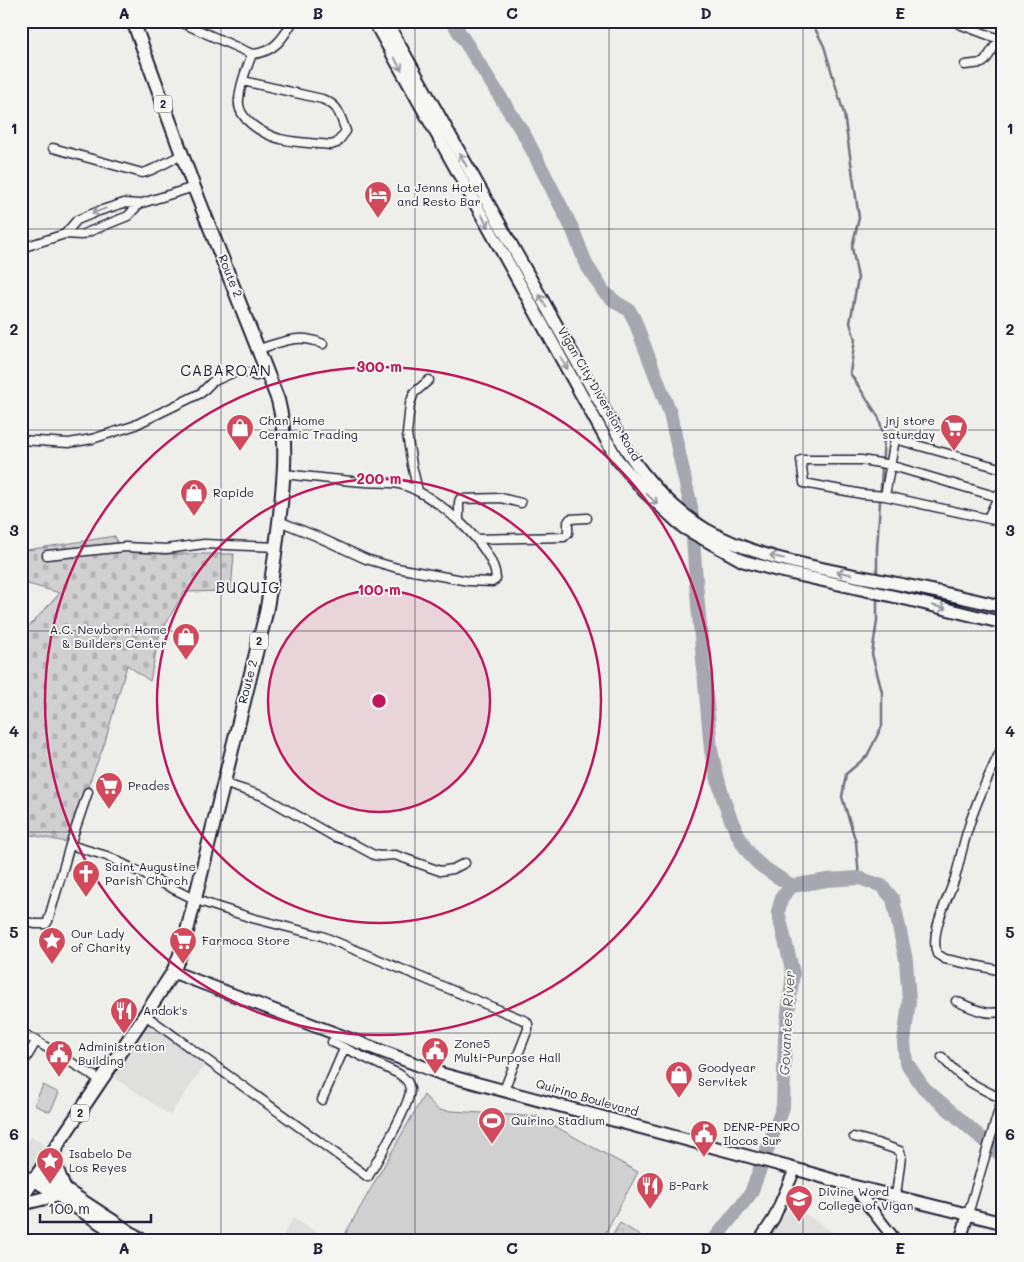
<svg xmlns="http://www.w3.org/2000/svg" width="1024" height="1262" viewBox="0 0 1024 1262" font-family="Mali,sans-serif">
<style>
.built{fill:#dfdfde}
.grass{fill:#d0d0d1;stroke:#797986}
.cemetery{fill:url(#cemetery-stones);stroke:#797986}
.park{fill:url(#park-crowns);stroke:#797986}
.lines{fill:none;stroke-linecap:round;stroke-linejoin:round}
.stream{stroke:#727281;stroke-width:2.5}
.river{stroke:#a7a7af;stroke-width:14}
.minor-casing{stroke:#22223b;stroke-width:11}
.tertiary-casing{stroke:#22223b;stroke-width:14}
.secondary-casing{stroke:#22223b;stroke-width:15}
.trunk-casing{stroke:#22223b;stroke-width:16}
.minor{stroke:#f6f6f2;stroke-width:8}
.tertiary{stroke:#f6f6f2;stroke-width:10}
.secondary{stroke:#f6f6f2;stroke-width:11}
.trunk{stroke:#f6f6f2;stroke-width:12}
.oneway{stroke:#9797a0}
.grid{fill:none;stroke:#22223b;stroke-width:1;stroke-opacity:0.55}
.ring{fill:none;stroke:#c2185b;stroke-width:2.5}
.labels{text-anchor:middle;stroke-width:4;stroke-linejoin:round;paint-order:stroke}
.shield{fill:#f6f6f2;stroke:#626272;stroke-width:1}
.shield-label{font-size:11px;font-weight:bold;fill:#22223b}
.poi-label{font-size:12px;fill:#22223b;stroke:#f6f6f2;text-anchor:start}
.street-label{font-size:12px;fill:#22223b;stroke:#f6f6f2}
.water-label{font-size:14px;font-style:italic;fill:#575769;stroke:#f6f6f2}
.quarter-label{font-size:15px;letter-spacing:1px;fill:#22223b;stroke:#f6f6f2}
.centre{fill:#c2185b;stroke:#f6f6f2;stroke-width:2.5}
.ring-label{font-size:15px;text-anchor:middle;font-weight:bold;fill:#c2185b;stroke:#f6f6f2;stroke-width:4;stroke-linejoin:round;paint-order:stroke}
.neatline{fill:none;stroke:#22223b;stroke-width:2}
.grid-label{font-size:16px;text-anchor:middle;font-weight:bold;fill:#22223b}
</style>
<defs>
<pattern id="cemetery-stones" width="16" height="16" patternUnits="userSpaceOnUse" patternTransform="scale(1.25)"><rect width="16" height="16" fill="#d0d0d1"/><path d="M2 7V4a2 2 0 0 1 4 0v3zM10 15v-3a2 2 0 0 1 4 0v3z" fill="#b2b2b4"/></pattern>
<pattern id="park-crowns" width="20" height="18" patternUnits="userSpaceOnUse" patternTransform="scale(1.25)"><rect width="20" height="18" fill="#d0d0d1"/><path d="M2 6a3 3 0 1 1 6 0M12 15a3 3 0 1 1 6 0" fill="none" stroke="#b2b2b4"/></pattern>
</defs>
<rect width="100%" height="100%" fill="#eeeeeb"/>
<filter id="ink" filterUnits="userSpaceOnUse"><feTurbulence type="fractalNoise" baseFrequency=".02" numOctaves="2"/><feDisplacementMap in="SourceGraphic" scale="10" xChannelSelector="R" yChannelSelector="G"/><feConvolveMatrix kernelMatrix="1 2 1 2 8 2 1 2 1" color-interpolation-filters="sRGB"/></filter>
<g filter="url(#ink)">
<path class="built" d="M149,1013L209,1059L170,1115L109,1074Z
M31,1136L47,1147L29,1173L21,1168V1149Z
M792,1205L846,1241H765Z
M293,1218L331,1241H280Z"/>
<path class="grass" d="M43,1085L59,1093L50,1112L34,1105Z
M424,1095L438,1110L538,1117L638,1172L601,1241H352L344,1236Z"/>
<path class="cemetery" d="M115,536L120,550L165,554H234L231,591L184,592L159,636L150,681L127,665L104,745L66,842L21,833V635L60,593L21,582V551Z"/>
<path class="park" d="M620,1223L649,1241H609Z"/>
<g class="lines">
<path class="stream" d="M811,21L824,46L844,114L859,218L852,247L858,278L850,323L855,339L850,373L879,418L884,438L877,549V577
M859,878L856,842L842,797L846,774L867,756L882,726V692L872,654L877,621V595"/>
<path class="river" d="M452,21L525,136L573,230L586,264L604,292L617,303L629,310L634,319L670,413L691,507L696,582L711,750C718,784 733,841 759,864C769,872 781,879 792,886
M713,1241L751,1193L783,1107L785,1037L793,973L778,912L782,897L792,886L827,880L859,878L882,886L893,899L906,960L909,1001L904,1042L906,1062L923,1087L1003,1157"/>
<defs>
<path id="minor" d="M178,21L252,54C273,53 283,39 293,21
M959,24L999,39
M965,65L982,63L985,61L1003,34
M243,81L322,99C340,106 339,114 346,131L337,143L331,145C314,143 296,143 280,139C263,134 236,119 239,99C240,83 247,68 252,54
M53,148L142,173C151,172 172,159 182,155
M65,234L77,220L99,211L124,203L139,204L194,187
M21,248L65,234L81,235L128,216L139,204
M259,349C282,342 299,333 323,344
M21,440L69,443L92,439L133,426L201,393L212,382L230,374L243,371L256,376L268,372
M418,491L412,465L407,434L410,404L414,393L429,380
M885,496L895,439L1003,469
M998,497L886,464L861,460H801L804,483L862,494L885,496L1003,522
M988,518L1003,487
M279,521L316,536L366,559L397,568L468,581L492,582L496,579C496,546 430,490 399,484C388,482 376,483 365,482C338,480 311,477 285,474
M459,521V502L460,499L501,498L521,503
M477,539L564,537L568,533V522L570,519L587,518
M47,555L125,547L166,549L204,544L277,547
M1003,745C991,772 977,798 969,826C963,843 960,861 955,878C948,899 929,933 937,954L945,959L1003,971
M223,783L263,796L333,836L350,842L374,855L381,856L395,855L440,871L453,869L465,863
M70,845L107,856L196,900L252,918L322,936L526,1021L528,1024V1029L504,1090
M21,920L35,924H46L48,921L70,845L88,792
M956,1001C970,1007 987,1017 1003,1011
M145,1015L368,1177C377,1160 411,1105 410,1089C409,1081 405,1079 399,1074L332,1042
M21,1032L102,1081
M942,1057C961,1080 976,1086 1002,1099
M21,1067L37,1040
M322,1100L344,1049
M854,1137L877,1143L900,1151L901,1156L896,1196
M21,1172L34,1180
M968,1214L1003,1096"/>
<path id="tertiary" d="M853,1186L896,1241
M759,1241L774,1218L795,1169
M960,1241L968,1214"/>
<path id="secondary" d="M374,21L617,459L644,491L684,528L743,561L776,570L910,600L1003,623
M386,21L627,451C647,481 674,510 705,529C752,556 805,565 857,576C906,585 955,595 1003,607
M173,972L442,1074L806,1172L853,1186L1003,1223
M39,1172L144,1241
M34,1180L127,1241"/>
<path id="trunk" d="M57,1147C52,1162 59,1174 64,1188
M21,1199L145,1015L173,972L183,947L266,613C272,580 276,548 280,514C284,475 288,439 278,400L195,190L133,21
M21,1204L58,1195"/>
</defs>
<use href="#minor" class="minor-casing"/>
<use href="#tertiary" class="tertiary-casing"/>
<use href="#secondary" class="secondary-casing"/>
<use href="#trunk" class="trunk-casing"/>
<use href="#minor" class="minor"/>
<use href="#tertiary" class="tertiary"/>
<use href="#secondary" class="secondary"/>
<use href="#trunk" class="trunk"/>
</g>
<defs><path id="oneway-shaft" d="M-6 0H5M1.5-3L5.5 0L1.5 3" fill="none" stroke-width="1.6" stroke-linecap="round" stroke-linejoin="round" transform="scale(1.25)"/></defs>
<g class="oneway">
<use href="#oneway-shaft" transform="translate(398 64) rotate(61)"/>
<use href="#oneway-shaft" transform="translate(463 160) rotate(-119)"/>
<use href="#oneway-shaft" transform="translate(99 211) rotate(160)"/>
<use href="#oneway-shaft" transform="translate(485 221) rotate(61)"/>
<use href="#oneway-shaft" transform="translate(543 301) rotate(-119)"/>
<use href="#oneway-shaft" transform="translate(564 363) rotate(61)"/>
<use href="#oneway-shaft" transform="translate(652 499) rotate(43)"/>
<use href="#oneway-shaft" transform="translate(777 557) rotate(-166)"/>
<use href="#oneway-shaft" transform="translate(844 573) rotate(-168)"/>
<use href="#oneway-shaft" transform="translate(939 607) rotate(14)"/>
</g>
</g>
<path class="grid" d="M221,21V1241M415,21V1241M609,21V1241M803,21V1241M21,229H1003M21,430H1003M21,631H1003M21,832H1003M21,1033H1003"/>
<circle cx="379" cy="701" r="111" fill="#c2185b" fill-opacity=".12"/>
<g class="ring">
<circle cx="379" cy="701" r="111"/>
<circle cx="379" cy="701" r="222"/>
<circle cx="379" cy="701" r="334"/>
</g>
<defs>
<symbol id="hotel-pin" viewBox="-11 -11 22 30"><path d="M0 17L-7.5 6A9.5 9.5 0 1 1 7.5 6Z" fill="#d1495b" stroke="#f6f6f2"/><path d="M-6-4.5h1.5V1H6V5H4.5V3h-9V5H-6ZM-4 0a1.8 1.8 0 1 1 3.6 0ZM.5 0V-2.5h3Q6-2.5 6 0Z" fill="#fff"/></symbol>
<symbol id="shop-pin" viewBox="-11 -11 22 30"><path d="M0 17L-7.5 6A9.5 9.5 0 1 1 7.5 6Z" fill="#d1495b" stroke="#f6f6f2"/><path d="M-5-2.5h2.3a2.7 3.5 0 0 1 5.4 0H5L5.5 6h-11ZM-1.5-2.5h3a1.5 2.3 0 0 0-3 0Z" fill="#fff"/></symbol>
<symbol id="supermarket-pin" viewBox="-11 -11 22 30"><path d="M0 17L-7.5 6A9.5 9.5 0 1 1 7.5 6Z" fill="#d1495b" stroke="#f6f6f2"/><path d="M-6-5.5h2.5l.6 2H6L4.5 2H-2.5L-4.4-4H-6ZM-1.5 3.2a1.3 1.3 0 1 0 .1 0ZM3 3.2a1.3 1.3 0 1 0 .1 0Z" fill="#fff"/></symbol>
<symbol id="church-pin" viewBox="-11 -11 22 30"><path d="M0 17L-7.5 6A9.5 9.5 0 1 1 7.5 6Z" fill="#d1495b" stroke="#f6f6f2"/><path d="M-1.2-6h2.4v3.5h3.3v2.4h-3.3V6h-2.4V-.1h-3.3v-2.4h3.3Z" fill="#fff"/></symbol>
<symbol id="sight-pin" viewBox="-11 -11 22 30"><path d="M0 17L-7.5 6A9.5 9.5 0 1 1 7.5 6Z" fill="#d1495b" stroke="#f6f6f2"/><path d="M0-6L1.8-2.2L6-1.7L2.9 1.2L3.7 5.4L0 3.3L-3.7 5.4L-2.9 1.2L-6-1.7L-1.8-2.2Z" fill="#fff"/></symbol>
<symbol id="restaurant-pin" viewBox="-11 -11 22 30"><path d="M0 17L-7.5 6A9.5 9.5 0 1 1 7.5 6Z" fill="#d1495b" stroke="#f6f6f2"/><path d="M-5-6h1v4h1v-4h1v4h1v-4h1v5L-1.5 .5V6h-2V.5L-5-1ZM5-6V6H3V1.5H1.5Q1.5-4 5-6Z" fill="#fff"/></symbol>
<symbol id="civic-pin" viewBox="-11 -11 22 30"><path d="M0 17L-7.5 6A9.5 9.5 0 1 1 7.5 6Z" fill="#d1495b" stroke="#f6f6f2"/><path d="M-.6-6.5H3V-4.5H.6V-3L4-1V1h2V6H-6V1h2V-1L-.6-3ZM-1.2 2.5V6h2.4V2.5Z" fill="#fff"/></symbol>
<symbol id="stadium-pin" viewBox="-11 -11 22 30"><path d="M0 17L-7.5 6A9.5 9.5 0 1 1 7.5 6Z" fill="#d1495b" stroke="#f6f6f2"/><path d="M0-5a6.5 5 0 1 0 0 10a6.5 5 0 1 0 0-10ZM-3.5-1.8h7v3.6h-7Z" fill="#fff"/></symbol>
<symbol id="university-pin" viewBox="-11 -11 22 30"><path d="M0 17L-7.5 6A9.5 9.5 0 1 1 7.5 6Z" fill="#d1495b" stroke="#f6f6f2"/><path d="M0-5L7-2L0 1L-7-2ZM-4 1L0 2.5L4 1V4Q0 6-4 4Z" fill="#fff"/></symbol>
</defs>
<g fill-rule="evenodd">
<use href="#hotel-pin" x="362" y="179" width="32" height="43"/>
<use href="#shop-pin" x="224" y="412" width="32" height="43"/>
<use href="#supermarket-pin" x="938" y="412" width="32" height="43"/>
<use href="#shop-pin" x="178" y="477" width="32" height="43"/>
<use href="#shop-pin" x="170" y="621" width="32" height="43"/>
<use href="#supermarket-pin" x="93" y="770" width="32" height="43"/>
<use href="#church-pin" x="70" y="858" width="32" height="43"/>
<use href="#sight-pin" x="36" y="925" width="32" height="43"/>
<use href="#supermarket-pin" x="167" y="925" width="32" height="43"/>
<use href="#restaurant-pin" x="108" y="995" width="32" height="43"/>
<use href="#civic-pin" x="419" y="1035" width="32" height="43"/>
<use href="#civic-pin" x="43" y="1038" width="32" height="43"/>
<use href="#shop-pin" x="663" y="1059" width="32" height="43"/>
<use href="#stadium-pin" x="476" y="1105" width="32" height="43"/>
<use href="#civic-pin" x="688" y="1118" width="32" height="43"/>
<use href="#sight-pin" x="34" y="1145" width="32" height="43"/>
<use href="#restaurant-pin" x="634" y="1170" width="32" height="43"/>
<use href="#university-pin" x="783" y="1183" width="32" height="43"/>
</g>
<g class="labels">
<g class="shield">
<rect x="154" y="95.5" width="18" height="17" rx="4"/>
<rect x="250" y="632.5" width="18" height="17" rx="4"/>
<rect x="71" y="1104.5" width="18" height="17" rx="4"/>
</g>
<g class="shield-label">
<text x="163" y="108">2</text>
<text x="259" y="645">2</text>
<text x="80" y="1117">2</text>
</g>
<g class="poi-label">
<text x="397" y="192">La Jenns Hotel<tspan x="397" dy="14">and Resto Bar</tspan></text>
<text x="259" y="425">Chan Home<tspan x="259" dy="14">Ceramic Trading</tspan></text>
<text x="935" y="425" text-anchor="end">jnj store<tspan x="935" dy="14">saturday</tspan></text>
<text x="213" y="497">Rapide</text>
<text x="167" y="634" text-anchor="end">A.C. Newborn Home<tspan x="167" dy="14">&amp; Builders Center</tspan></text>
<text x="128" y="790">Prades</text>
<text x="105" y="871">Saint Augustine<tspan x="105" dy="14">Parish Church</tspan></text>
<text x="71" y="938">Our Lady<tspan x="71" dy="14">of Charity</tspan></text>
<text x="202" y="945">Farmoca Store</text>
<text x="143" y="1015">Andok's</text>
<text x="454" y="1048">Zone5<tspan x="454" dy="14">Multi-Purpose Hall</tspan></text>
<text x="78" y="1051">Administration<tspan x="78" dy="14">Building</tspan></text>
<text x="698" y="1072">Goodyear<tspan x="698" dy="14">Servitek</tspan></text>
<text x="511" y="1125">Quirino Stadium</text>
<text x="723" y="1131">DENR-PENRO<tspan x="723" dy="14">Ilocos Sur</tspan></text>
<text x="69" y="1158">Isabelo De<tspan x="69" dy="14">Los Reyes</tspan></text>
<text x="669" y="1190">B-Park</text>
<text x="818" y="1196">Divine Word<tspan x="818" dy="14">College of Vigan</tspan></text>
</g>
<g class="street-label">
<text transform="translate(230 276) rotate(68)" y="4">Route 2</text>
<text transform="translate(599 394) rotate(60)" y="4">Vigan City Diversion Road</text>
<text transform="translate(248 682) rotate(-76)" y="4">Route 2</text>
<text transform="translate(587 1098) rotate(16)" y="4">Quirino Boulevard</text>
</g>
<g class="water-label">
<text transform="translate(787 1023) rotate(-87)" y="5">Govantes River</text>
</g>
<g class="quarter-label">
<text x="226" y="376">CABAROAN</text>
<text x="248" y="593">BUQUIG</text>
</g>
</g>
<circle cx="379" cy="701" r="8" class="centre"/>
<g class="ring-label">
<text x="379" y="372">300 m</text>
<text x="379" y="484">200 m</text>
<text x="379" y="595">100 m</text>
</g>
<rect width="1024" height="1262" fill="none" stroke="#f6f6f2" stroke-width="55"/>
<path d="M40 1214v8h111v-8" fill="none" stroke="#22223b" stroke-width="2.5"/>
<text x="48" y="1214" font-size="15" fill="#22223b" stroke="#f6f6f2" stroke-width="4" paint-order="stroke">100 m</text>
<rect x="28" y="28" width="968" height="1206" class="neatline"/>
<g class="grid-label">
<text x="124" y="19">A</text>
<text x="318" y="19">B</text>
<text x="512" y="19">C</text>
<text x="706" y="19">D</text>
<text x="900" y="19">E</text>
<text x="14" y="134">1</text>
<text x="1010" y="134">1</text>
<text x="14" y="335">2</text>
<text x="1010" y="335">2</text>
<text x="14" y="536">3</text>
<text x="1010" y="536">3</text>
<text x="14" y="737">4</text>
<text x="1010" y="737">4</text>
<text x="14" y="938">5</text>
<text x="1010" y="938">5</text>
<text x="14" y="1140">6</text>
<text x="1010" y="1140">6</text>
<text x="124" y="1254">A</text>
<text x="318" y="1254">B</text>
<text x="512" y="1254">C</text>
<text x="706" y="1254">D</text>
<text x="900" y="1254">E</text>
</g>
</svg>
